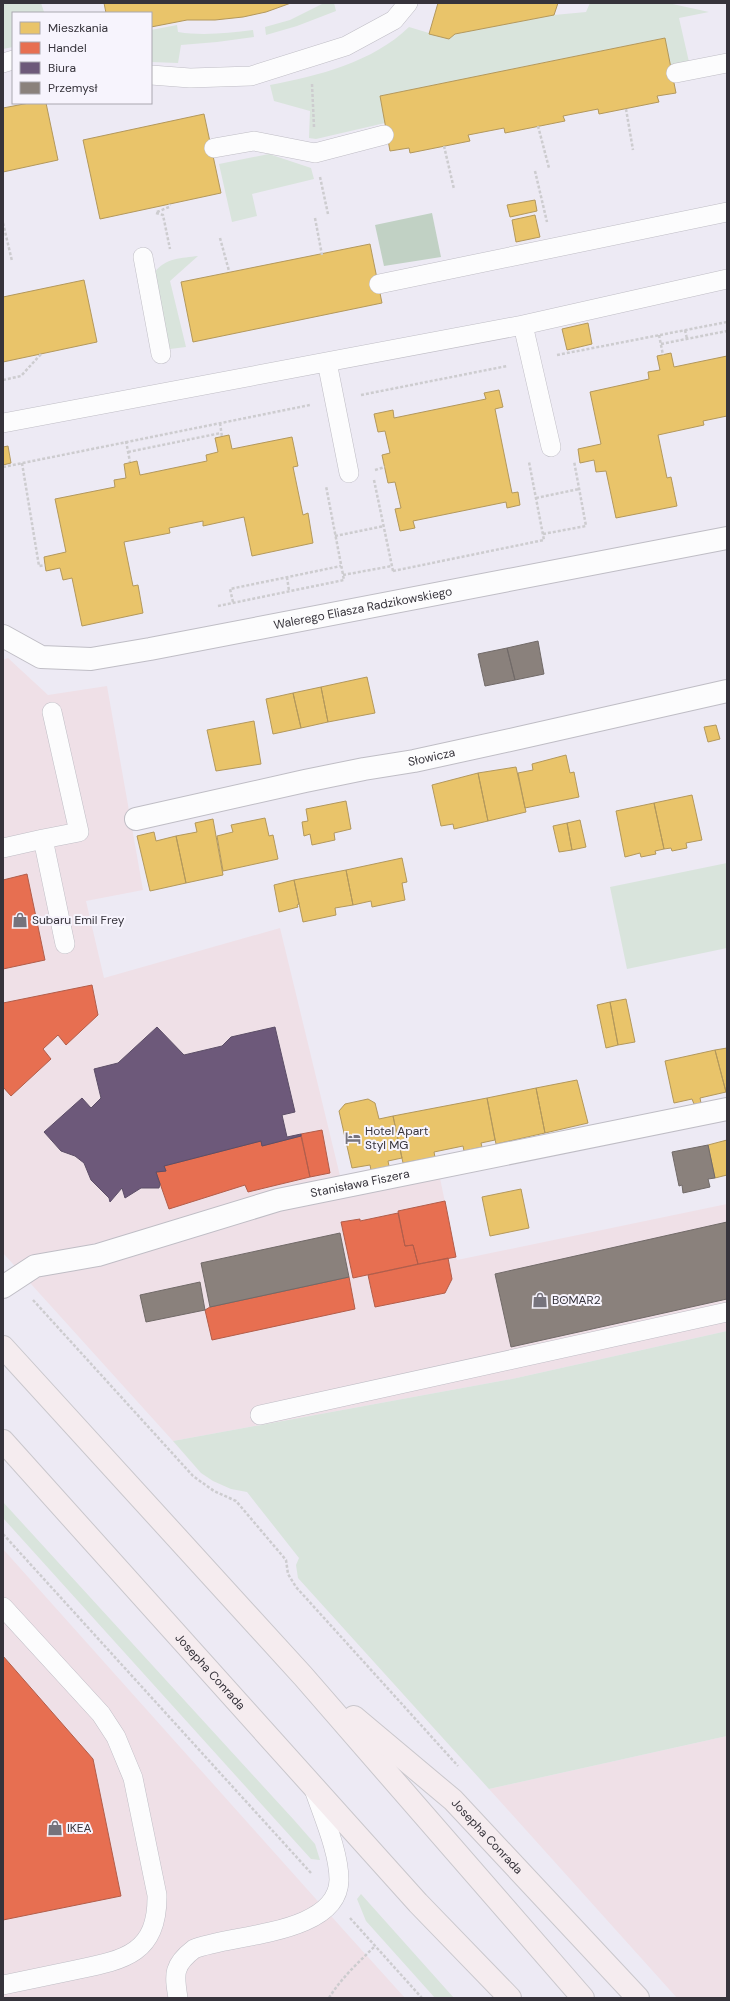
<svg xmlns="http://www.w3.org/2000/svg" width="730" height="2001" viewBox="0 0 730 2001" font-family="'DM Sans',sans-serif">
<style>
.commercial{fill:#efe0e7}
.green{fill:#d9e4dc}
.forest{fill:#c1d1c4}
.homes{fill:#e9c46a;stroke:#b3985c}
.shops{fill:#e76f51;stroke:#b25d4a}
.offices{fill:#6d597a;stroke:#5c4e67}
.industry{fill:#8a817c;stroke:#716a68}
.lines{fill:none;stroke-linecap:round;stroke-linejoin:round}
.service-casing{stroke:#bfbdc5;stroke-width:20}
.minor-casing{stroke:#bfbdc5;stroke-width:24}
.primary-casing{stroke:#c9c7cc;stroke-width:24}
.path{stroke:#cdcccf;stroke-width:2.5;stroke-dasharray:3 2;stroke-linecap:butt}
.service{stroke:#fcfcfd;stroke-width:19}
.minor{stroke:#fcfcfd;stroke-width:22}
.primary{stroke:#f5ecef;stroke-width:22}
.labels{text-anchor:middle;stroke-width:4;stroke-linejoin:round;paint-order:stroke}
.street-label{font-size:12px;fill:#36333b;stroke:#f7f4fd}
.poi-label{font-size:12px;fill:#36333b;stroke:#f7f4fd;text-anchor:start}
</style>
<rect width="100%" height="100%" fill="#edeaf4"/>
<path class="commercial" d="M8,658L48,695L107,686L143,890L86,901L104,978L280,928L341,1180L436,1159L457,1260L727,1204V1331L512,1379L173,1441L3,1253V660Z
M3,1549L349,1936L405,1998H3Z
M727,1736V1998H677L489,1789Z"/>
<path class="green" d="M3,3H41L44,12L13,13V47L3,49Z
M324,3H334L336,11L297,26L266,35L265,27L290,20Z
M590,3H668L709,12L679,18L689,62L670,66L664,38L380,96L385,123L316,139L309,138L310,111L274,101L270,85C318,76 373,62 409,27L449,39L455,34L554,15L586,12Z
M177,25L178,32C203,36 228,33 253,30L254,37L217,42L181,45L178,63L151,62V30Z
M269,154L311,168L314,179L252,194L257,216L232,222L219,164Z
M198,256L170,281L186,347L170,349L156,288L155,272C165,258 182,258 198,256Z
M727,863V948L627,969L610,887Z
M727,1331V1736L489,1789L298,1578L296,1565L299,1558L247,1492L231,1489L213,1481L201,1473L173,1441L512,1379Z
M3,1502L294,1820L315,1844L320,1860L311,1859L3,1518Z
M361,1894L454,1998H435L366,1921L357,1899Z"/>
<path class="forest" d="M432,213L441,257L384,266L375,225Z"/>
<path class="homes" d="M104,3H291L266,12L243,17L215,20H187L151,27V13H106Z
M438,3H558L554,15L455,34L449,39L429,34Z
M665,38L676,93L657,96L659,102L599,114L598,109L563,116L565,121L505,133L504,128L468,135L470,141L410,153L409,148L390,151L380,96Z
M29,103H46L58,160L3,172V108Z
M204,114L221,193L100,219L83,140Z
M535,200L537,211L510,217L507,205Z
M535,215L540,237L516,242L512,220Z
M370,244L382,303L193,342L181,282Z
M84,280L97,342L3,362V297Z
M588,323L592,344L567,350L562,329Z
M671,353L674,367L727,356V416L703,421L704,425L658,435L667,478L671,477L677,506L616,518L606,471L596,472L594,460L580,463L578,449L601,444L590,392L649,379L648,372L660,370L657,356Z
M499,390L503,407L495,409L512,493L518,492L520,505L507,508L506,502L413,521L415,528L400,531L395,509L401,508L395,482L388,483L382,455L390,453L385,431L378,432L374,414L393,410L394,418L486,399L484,393Z
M229,435L232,449L292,437L298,466L293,467L303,515L308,513L313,543L252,556L244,517L203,526V521L169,528L170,533L124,542L133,586L138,585L143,613L82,626L72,578L63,580L60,568L46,571L45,565L44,557L66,552L55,499L115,487L114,480L126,478L124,464L137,461L140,475L207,461L206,455L218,452L215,438Z
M8,446L11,463L3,465V447Z
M367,677L375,713L328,722L321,687Z
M321,687L328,722L301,728L293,693Z
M293,693L301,728L273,734L266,699Z
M254,721L261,764L216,771L207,730Z
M716,725L720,739L708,742L704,727Z
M566,755L570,773L574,772L579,797L525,808L518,773L533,770L532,764Z
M516,767L526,812L488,821L478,773Z
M478,773L488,821L454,829L453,824L441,826L432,785Z
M692,795L702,840L686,843L687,848L672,851L671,848L664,849L654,803Z
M346,801L351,829L334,833L335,840L312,845L310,834L304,836L302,822L308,821L306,809Z
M654,803L664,849L655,851L656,854L641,857L640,853L625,857L616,811Z
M265,818L269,836L273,835L278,859L223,871L217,836L233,832L231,825Z
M213,819L223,875L186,883L176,836L197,832L195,823Z
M580,820L586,847L572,850L567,823Z
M567,823L572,850L559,852L553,826Z
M154,832L156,841L176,836L186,883L150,891L137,836Z
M402,858L407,882L402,883L405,900L372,907L371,901L353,905L346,870Z
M346,870L353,905L335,908L336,915L303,922L294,880Z
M294,880L299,904L297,905L298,907L279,912L274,885Z
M626,999L635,1042L618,1045L610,1002Z
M610,1002L618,1045L606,1048L597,1005Z
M727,1048V1092H726L715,1050Z
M715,1050L726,1092L700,1098L701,1103L694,1104L692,1099L674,1103L665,1061Z
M577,1080L588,1123L545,1133L536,1088Z
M536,1088L545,1133L496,1144L487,1098Z
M487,1098L495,1140L481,1143L482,1147L464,1151L463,1146L434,1152L435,1157L403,1163L393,1116Z
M368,1099L375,1103L379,1119L393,1116L402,1158L388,1161L389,1166L371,1170L370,1165L352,1168L339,1111L345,1104Z
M727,1140V1175L715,1178L708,1145Z
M521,1189L529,1228L490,1236L482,1197Z"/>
<path class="shops" d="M27,874L45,960L3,969V880Z
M92,985L98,1015L66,1045L58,1035L43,1049L51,1059L11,1096L3,1087V1003Z
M322,1130L330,1173L310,1177L301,1134Z
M301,1136L310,1177L248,1192L245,1185L169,1209L156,1172L166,1171L164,1166L261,1141L262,1146Z
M445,1201L456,1257L418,1264L413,1245L405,1246L398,1211Z
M398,1213L405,1246L413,1245L418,1264L353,1278L341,1222L360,1219V1221Z
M448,1258L452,1279L445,1293L375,1307L368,1275Z
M349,1277L355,1309L212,1340L205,1310L210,1307Z
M3,1656L93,1759L121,1896L3,1920Z"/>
<path class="offices" d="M157,1027L184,1055L222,1046L231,1037L275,1027L295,1112L282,1115L287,1137L301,1134V1136L262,1146L261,1141L164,1166L166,1171L156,1172L160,1184L159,1188H141L125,1198L122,1188L110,1202L109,1198L91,1180L84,1163L75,1156L61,1151L44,1132L82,1098L91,1108L101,1098L94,1069L118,1063Z"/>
<path class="industry" d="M538,641L544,674L515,680L507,648Z
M507,648L515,680L485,686L478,654Z
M708,1145L715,1178L708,1179L710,1187L683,1193L682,1185L679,1186L672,1152Z
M727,1222V1299L511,1347L495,1274Z
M340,1233L349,1277L210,1307L201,1263Z
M200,1282L205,1310L146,1322L140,1295Z"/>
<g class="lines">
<defs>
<path id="service" d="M3,63L13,60
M676,73L727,63
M151,75L190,78L251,76L346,46L394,20L408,3
M214,148L254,141L315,153L384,135
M143,257L161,354
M379,284L727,212
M523,325L551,447
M327,362L349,473
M3,423L523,325L727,279
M43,839L79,832L52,712
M3,848L43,839L65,944
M260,1415L727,1312
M3,1607L101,1714L116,1737L133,1778L157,1895C158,1954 124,1960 75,1970C51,1975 27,1980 3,1985
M178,1998C174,1974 173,1965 194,1949C231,1934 338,1935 339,1880C339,1852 323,1816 314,1789"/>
<g id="minor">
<path id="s1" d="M3,636L41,657L91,659L150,649L727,538"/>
<path id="s2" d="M136,819L305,781L364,769L414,761L519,738L727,691"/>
<path id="s3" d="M3,1287L35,1266L98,1255L278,1200L727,1109"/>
</g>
<g id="primary">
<path d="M3,1347L303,1676L583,1998"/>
<path id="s4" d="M3,1441L418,1903L510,1998"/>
<path id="s5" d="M354,1717L453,1800L638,1998"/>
</g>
</defs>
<use href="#service" class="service-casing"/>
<use href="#minor" class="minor-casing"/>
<use href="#primary" class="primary-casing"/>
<path class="path" d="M312,84L314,127
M626,109L633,150
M538,126L549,168
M444,146L454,189
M535,171L547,222
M320,177L328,214
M157,212L169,207L170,204
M156,213L163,215L170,249
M315,218L322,255
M3,223L12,261
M220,238L229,271
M685,330L687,339
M659,335L663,355
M661,344L727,331
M557,355L727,322
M3,380L21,376L41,354
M361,395L507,366
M220,423L222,437
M126,441L130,462
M128,452L221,433
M22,463L39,566L45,565
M3,467L310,405
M375,470L385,467
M374,480L393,571
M536,498L579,489
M543,534L586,526L574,461
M335,536L384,526
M393,571L544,540L529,462
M343,575L392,566
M287,577L289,591
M233,602L230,589L341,566
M218,606L344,580L326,486
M33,1300L193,1476L214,1491L236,1501L242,1508L286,1560L288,1574L296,1587L458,1766
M3,1534L311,1873
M350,1918L422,1998
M329,1998C341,1978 359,1962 375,1946"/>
<use href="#service" class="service"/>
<use href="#minor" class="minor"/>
<use href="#primary" class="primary"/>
</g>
<defs>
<symbol id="shop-bare" viewBox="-9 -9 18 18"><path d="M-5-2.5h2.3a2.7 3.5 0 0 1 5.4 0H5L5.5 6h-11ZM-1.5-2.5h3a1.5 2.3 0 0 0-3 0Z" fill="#76737c" stroke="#f7f4fd" stroke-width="2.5" paint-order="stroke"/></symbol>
<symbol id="hotel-bare" viewBox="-9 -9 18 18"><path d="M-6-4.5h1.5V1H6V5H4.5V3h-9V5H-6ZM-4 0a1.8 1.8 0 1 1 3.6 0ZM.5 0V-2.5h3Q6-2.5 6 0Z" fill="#76737c" stroke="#f7f4fd" stroke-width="2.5" paint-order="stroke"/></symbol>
</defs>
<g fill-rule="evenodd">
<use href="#shop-bare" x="9" y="909" width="22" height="22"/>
<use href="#hotel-bare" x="342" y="1127" width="22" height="22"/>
<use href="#shop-bare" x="529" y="1289" width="22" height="22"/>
<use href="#shop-bare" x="44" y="1817" width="22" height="22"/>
</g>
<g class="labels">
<g class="street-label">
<text dy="4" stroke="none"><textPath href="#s1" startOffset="370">Walerego Eliasza Radzikowskiego</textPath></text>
<text dy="4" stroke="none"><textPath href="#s2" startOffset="302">Słowicza</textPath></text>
<text dy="4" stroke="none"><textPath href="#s3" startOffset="374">Stanisława Fiszera</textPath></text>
<text dy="4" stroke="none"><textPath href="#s4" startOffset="310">Josepha Conrada</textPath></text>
<text dy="4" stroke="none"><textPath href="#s5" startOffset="179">Josepha Conrada</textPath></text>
</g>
<g class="poi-label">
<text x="32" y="924">Subaru Emil Frey</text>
<text x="365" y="1135">Hotel Apart<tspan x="365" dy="14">Styl MG</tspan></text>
<text x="552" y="1304">BOMAR2</text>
<text x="67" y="1832">IKEA</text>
</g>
</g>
<rect width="730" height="2001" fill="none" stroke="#36333b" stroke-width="8"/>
<rect x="12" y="12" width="140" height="92" fill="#f7f4fd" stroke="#aaa7af"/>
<rect x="20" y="22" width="20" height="12" fill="#e9c46a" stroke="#aaa7af"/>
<text x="48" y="32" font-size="12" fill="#36333b">Mieszkania</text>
<rect x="20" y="42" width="20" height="12" fill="#e76f51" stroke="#aaa7af"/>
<text x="48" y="52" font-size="12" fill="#36333b">Handel</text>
<rect x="20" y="62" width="20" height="12" fill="#6d597a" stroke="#aaa7af"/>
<text x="48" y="72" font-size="12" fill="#36333b">Biura</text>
<rect x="20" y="82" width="20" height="12" fill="#8a817c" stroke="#aaa7af"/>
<text x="48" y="92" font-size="12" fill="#36333b">Przemysł</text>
</svg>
